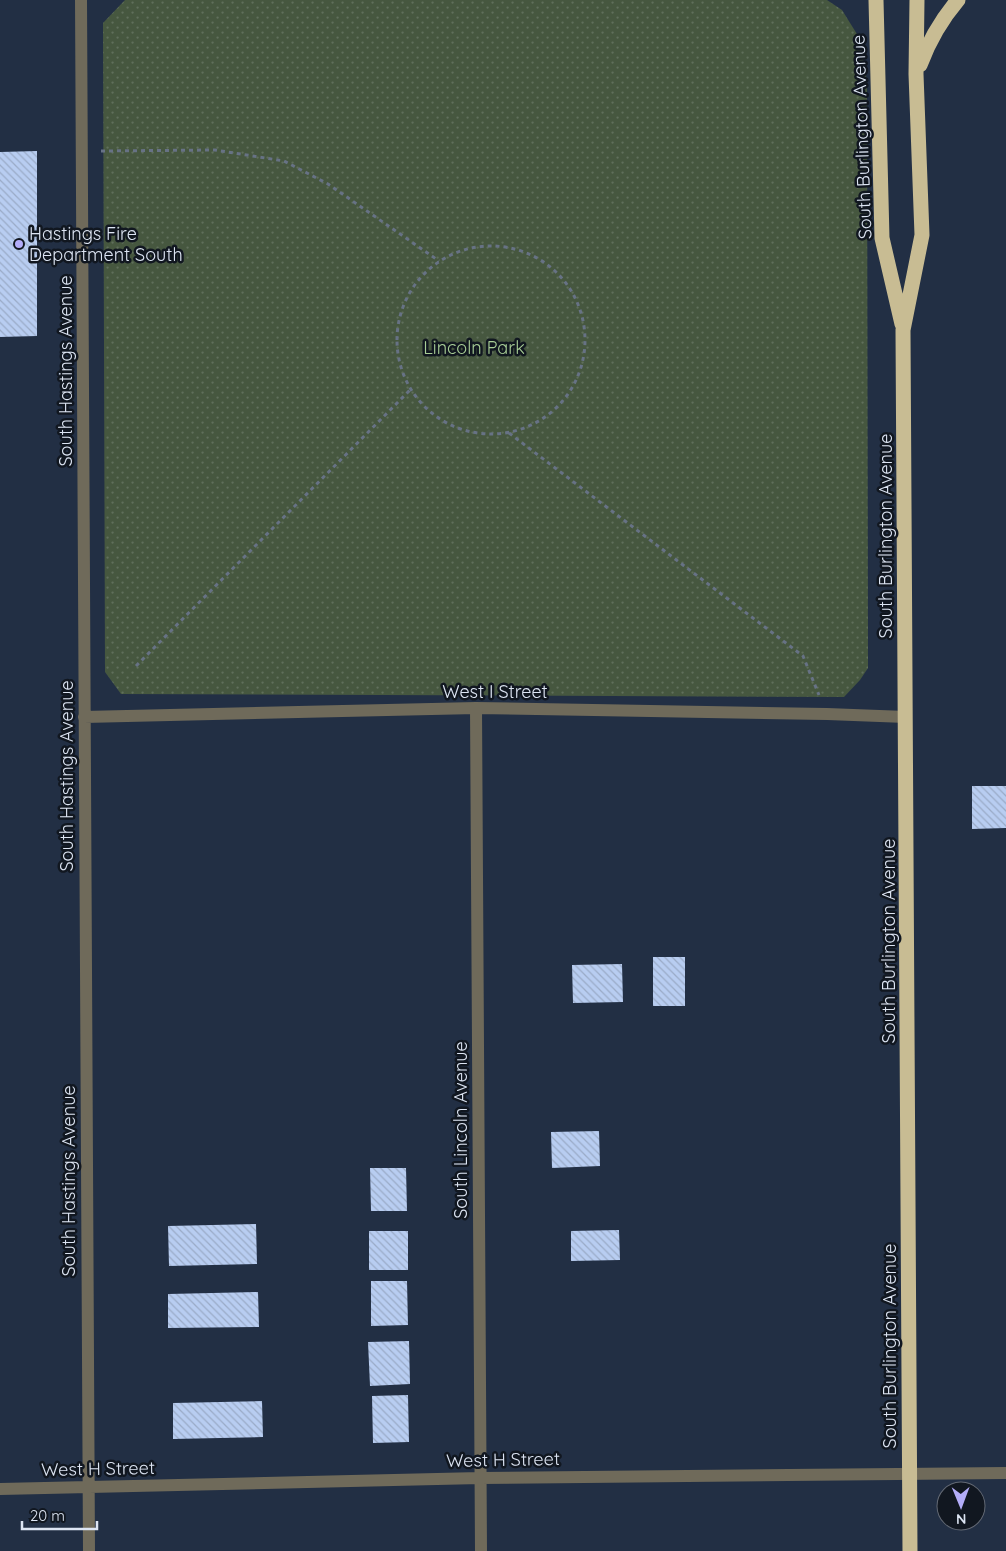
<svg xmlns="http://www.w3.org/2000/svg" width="1006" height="1551" viewBox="0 0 1006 1551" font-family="Quicksand,sans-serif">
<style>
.park{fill:url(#park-dots)}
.building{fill:url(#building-back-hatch)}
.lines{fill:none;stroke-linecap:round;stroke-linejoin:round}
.path{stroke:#677285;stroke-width:3;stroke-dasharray:4 4;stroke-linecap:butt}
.street{stroke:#6f6a5a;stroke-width:12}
.highway{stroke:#c8bc93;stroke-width:15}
.poi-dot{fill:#b3adf9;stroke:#111720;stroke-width:2}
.labels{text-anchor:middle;stroke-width:5;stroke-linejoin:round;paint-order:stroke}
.street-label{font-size:18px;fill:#dde5f3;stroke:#111720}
.poi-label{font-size:18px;fill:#dde5f3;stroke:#111720;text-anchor:start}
.park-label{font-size:18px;fill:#a9cf97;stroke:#111720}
</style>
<defs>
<pattern id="park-dots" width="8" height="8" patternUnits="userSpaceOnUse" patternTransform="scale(1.25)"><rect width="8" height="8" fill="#46573f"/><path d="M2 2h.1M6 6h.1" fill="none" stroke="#606f5b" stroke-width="1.8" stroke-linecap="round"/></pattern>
<pattern id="building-back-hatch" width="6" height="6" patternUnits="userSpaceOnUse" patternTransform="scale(1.25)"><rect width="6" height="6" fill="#b8cdf1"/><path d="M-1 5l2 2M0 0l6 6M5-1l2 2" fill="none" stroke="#9aabc7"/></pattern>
</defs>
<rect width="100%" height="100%" fill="#222f44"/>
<path class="park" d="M125,0H827L842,10L860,39L867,82L868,668L860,680L844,697L121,694L105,672L103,23Z"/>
<path class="building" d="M37,151V336L0,337V152Z
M972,786H1006V828L972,829Z
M653,957H685V1006H653Z
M622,964L623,1002L573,1003L572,965Z
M599,1131L600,1166L552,1168L551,1132Z
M370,1168H406L407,1211H371Z
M256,1224L257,1264L169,1266L168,1226Z
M619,1230L620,1260L571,1261V1231Z
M369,1231H408V1270H369Z
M371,1281H407L408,1325L371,1326Z
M258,1292L259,1327L168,1328V1294Z
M409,1341L410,1384L370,1386L368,1342Z
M408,1395L409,1442L373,1443L372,1396Z
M262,1401L263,1437L173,1439V1403Z"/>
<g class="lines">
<path class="path" d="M101,151L215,150L284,161L328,184L439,261
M397 340a94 94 0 1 1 188 0a94 94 0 1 1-188 0Z
M509,433L803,656L819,695
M136,666L410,390"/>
<path class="street" d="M81,0L89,1551
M476,708L481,1551
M84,717L476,708L827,714L906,717
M0,1489L480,1478L1006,1473"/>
<path class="highway" d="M876,0L882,238L902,324
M920,65C929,41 941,20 958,0
M910,1551L903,330L922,235L916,74L917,0"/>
</g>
<circle class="poi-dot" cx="19" cy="244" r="5"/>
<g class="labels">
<g class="street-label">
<text transform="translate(862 137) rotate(-92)" y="6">South Burlington Avenue</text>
<text transform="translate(66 371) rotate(-90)" y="6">South Hastings Avenue</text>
<text transform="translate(886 536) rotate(-90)" y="6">South Burlington Avenue</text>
<text x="495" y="698">West I Street</text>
<text transform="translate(67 776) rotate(-90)" y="6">South Hastings Avenue</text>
<text transform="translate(889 941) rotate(-90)" y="6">South Burlington Avenue</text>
<text transform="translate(461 1130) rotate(-90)" y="6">South Lincoln Avenue</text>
<text transform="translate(69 1181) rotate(-90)" y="6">South Hastings Avenue</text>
<text transform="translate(890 1346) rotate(-90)" y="6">South Burlington Avenue</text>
<text transform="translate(503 1460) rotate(-1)" y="6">West H Street</text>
<text transform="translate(98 1469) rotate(-1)" y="6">West H Street</text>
</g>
<g class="poi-label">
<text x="29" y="240">Hastings Fire<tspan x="29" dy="21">Department South</tspan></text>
</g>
<g class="park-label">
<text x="474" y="354">Lincoln Park</text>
</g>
</g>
<g transform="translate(961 1506) rotate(179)"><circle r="24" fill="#111720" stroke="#636974"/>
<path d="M0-4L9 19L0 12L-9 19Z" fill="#b3adf9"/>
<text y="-8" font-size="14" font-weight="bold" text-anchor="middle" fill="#dde5f3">N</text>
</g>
<path d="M22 1521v8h75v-8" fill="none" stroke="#dde5f3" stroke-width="2.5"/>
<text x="30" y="1521" font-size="15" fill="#dde5f3" stroke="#111720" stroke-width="4" paint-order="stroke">20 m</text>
</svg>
